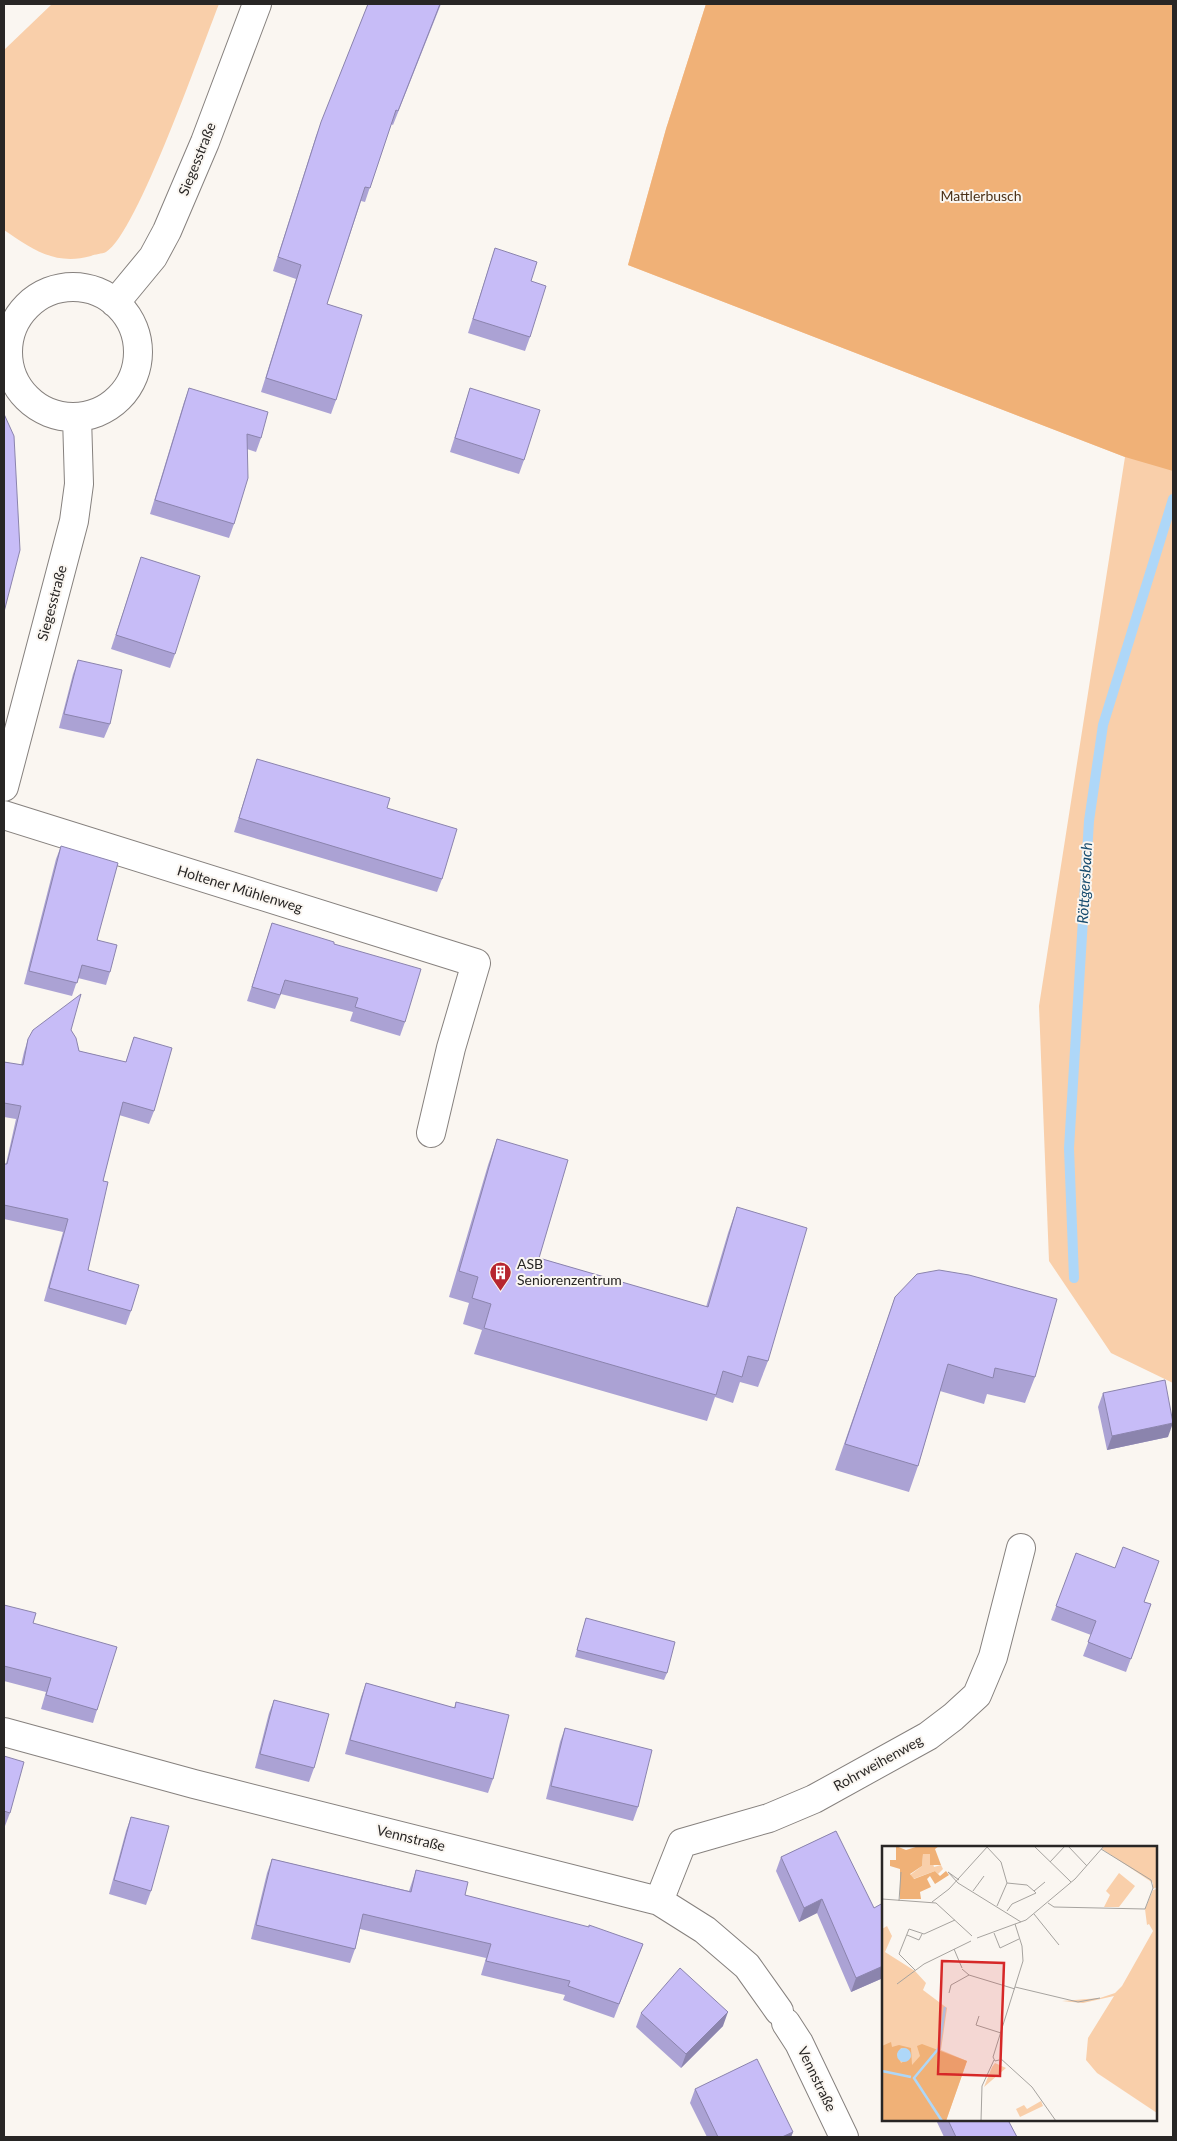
<svg xmlns="http://www.w3.org/2000/svg" width="1177" height="2141" viewBox="0 0 1177 2141" font-family="Lato,sans-serif">
<style>
.green{fill:#f9cfaa}
.forest{fill:#f0b177}
.lines{fill:none;stroke-linecap:round;stroke-linejoin:round}
.stream{stroke:#aed7f8;stroke-width:10}
.street-casing{stroke:#86817e;stroke-width:30}
.secondary-casing{stroke:#86817e;stroke-width:30}
.street{stroke:#fff;stroke-width:28}
.secondary{stroke:#fff;stroke-width:28}
.wall{fill:#aba2d4}
.shaded-wall{fill:#8b84ad}
.building{fill:#c7bcf7;stroke:#8b84ad}
.labels{text-anchor:middle;stroke-width:4;stroke-linejoin:round;paint-order:stroke}
.street-label{font-size:14px;fill:#282625;stroke:#faf6f1}
.park-label{font-size:14px;fill:#4b3118;stroke:#faf6f1}
.poi-label{font-size:14px;fill:#282625;stroke:#faf6f1;text-anchor:start}
.water-label{font-size:15px;font-style:italic;fill:#154a6d;stroke:#faf6f1}
.inset-river{fill:none;stroke:#aed7f8;stroke-width:2.5}
.inset-road{fill:none;stroke:#a6a39f;stroke-width:1}
.view{fill:#d62828;fill-opacity:0.15;stroke:#d62828;stroke-width:2.5}
.inset-edge{fill:none;stroke:#282625;stroke-width:2.5}
</style>
<rect width="100%" height="100%" fill="#faf6f1"/>
<path class="green" d="M52,4H219C202,46 137,234 106,252C102,254 95,254 91,256C55,266 32,249 4,230V50Z
M706,4H1173V1383L1111,1353L1049,1261L1039,1006L1125,457L628,265L666,129Z"/>
<path class="forest" d="M706,4H1173V471L1125,457L628,265L666,129Z"/>
<g class="lines">
<path class="stream" d="M1074,1278L1069,1148L1089,821L1103,725L1173,499"/>
<defs>
<path id="street" d="M4,815L476,963L451,1048L431,1133
M4,1732L194,1784L659,1901L705,1930L747,1966L779,2011
M659,1901L682,1843L769,1818L814,1799L928,1736L953,1717L977,1695L993,1657L1021,1548
M786,2023L799,2043L844,2137"/>
<path id="secondary" d="M8 352a65 65 0 1 1 130 0a65 65 0 1 1-130 0Z
M115,303L153,257L167,231L205,142L257,4
M4,787L74,521L79,484L77,417"/>
</defs>
<use href="#street" class="street-casing"/>
<use href="#secondary" class="secondary-casing"/>
<use href="#street" class="street"/>
<use href="#secondary" class="secondary"/>
</g>
<path class="wall" d="M368,4H441L393,125L391,124L365,202L361,201L327,304L336,400L331,414L261,392L296,279L273,271L316,136Z
M495,248L531,281L530,337L525,351L468,333Z
M189,388L261,438L256,452L247,449L234,524L229,538L150,514L184,402Z
M470,388L524,460L519,474L450,452Z
M141,557L175,654L170,668L111,649Z
M78,660L110,724L104,738L59,728L73,674Z
M257,759L442,879L437,892L234,832Z
M61,846L110,972L106,985L78,978L72,996L24,984L56,859Z
M272,923L334,944L405,1022L400,1036L350,1021L353,1012L281,994L275,1009L247,1001Z
M71,1030L79,1051L126,1062L134,1037L154,1111L149,1124L119,1115L103,1181L88,1270L131,1311L126,1325L44,1301L63,1232L4,1219V1164H6L16,1119L4,1117V1062L21,1065L24,1052L28,1039Z
M497,1139L539,1258L706,1307L728,1233L737,1207L768,1361L758,1387L740,1382L733,1403L715,1397L707,1421L474,1354L482,1330L463,1324L469,1303L449,1297L488,1165Z
M895,1297L1035,1377L1025,1403L987,1394L984,1404L940,1391L918,1466L909,1492L835,1470Z
M1103,1393L1168,1437L1107,1450L1098,1407Z
M1076,1553L1144,1602L1151,1604L1126,1672L1083,1656L1091,1635L1051,1620Z
M4,1605L33,1623L97,1710L93,1723L41,1709L46,1692L4,1681Z
M586,1618L667,1673L664,1680L575,1657Z
M366,1683L454,1708L456,1702L493,1779L488,1793L345,1754L361,1697Z
M274,1700L314,1768L309,1782L255,1768L269,1713Z
M565,1728L638,1807L633,1821L546,1799L560,1742Z
M4,1756L10,1813L5,1826H4Z
M131,1817L151,1891L146,1905L109,1894L126,1831Z
M836,1831L883,1978L851,1992L817,1913L799,1922L776,1871L781,1857Z
M272,1859L409,1891L416,1870L465,1895L643,1944L614,2018L563,2000L565,1995L481,1975L486,1958L360,1929L355,1949L350,1963L251,1939L267,1873Z
M641,2013L723,2026L681,2068L636,2027Z
M695,2089L793,2132L791,2137H707L690,2103Z
M936,2120H1008L1017,2137H944Z"/>
<path class="shaded-wall" d="M1173,1423L1168,1437L1107,1450L1112,1436Z
M822,1899L817,1913L799,1922L804,1908Z
M883,1966V1978L851,1992L856,1978Z
M728,2012L723,2026L681,2068L686,2054Z
M793,2132L791,2137H782Z"/>
<path class="building" d="M368,4H440L398,111L396,110L370,188L365,187L327,304L362,315L336,400L266,378L301,265L278,257L321,122Z
M495,248L537,262L531,281L546,286L530,337L473,319Z
M189,388L268,412L261,438L247,434L248,478L234,524L155,500Z
M470,388L540,410L524,460L455,438Z
M4,414L14,436L20,550L4,612Z
M141,557L200,576L175,654L116,635Z
M78,660L122,670L110,724L64,714Z
M257,759L390,798L387,808L457,829L442,879L239,818Z
M61,846L118,863L97,940L117,945L110,972L82,965L77,983L29,971Z
M272,923L334,942V944L421,969L405,1022L355,1007L358,998L285,980L280,995L252,987Z
M81,994L71,1030L76,1038L79,1051L126,1062L134,1037L172,1048L154,1111L123,1102L103,1181L108,1182L88,1270L139,1285L131,1311L49,1288L68,1219L4,1205V1164H7L21,1106L4,1103V1062L23,1065L28,1039L33,1030Z
M497,1139L568,1160L539,1258L708,1307L737,1207L807,1228L768,1361L748,1356L742,1377L723,1371L716,1395L484,1328L491,1304L472,1298L478,1277L459,1271Z
M939,1270L969,1275L1057,1299L1035,1377L995,1368L993,1378L948,1364L918,1466L845,1444L895,1297L917,1274Z
M1165,1380L1173,1423L1112,1436L1103,1393Z
M1123,1547L1159,1561L1144,1602L1151,1604L1131,1659L1088,1642L1096,1621L1056,1606L1076,1553L1115,1568Z
M4,1605L36,1613L33,1623L117,1647L97,1710L46,1695L51,1678L4,1666Z
M586,1618L675,1642L667,1673L577,1650Z
M366,1683L455,1708L456,1702L509,1715L493,1779L350,1740Z
M274,1700L329,1714L314,1768L260,1754Z
M565,1728L652,1750L638,1807L551,1786Z
M4,1756L24,1762L10,1813L4,1811Z
M131,1817L169,1826L151,1891L114,1880Z
M836,1831L874,1908L883,1903V1966L856,1978L822,1899L804,1908L781,1857Z
M272,1859L411,1892L416,1870L468,1882L465,1895L589,1927V1925L643,1944L619,2004L568,1986L570,1981L486,1961L491,1944L363,1914L355,1949L256,1925Z
M680,1968L728,2012L686,2054L641,2013Z
M757,2059L793,2132L782,2137H718L695,2089Z
M948,2120H1008L1017,2137H956Z"/>
<defs>
<symbol id="building-pin" viewBox="-11 -11 22 30"><path d="M0 17L-7.5 6A9.5 9.5 0 1 1 7.5 6Z" fill="#b7262f" stroke="#faf6f1"/><path d="M-4-6H4V6H1V3H-1V6H-4ZM-2.5-4.3h1.7v1.8h-1.7ZM.8-4.3h1.7v1.8H.8ZM-2.5-1h1.7V.8h-1.7ZM.8-1h1.7V.8H.8Z" fill="#fff"/></symbol>
</defs>
<g fill-rule="evenodd">
<use href="#building-pin" x="488" y="1260" width="25" height="34"/>
</g>
<g class="labels">
<g class="street-label">
<text transform="translate(197 159) rotate(-68)" y="5">Siegesstraße</text>
<text transform="translate(52 603) rotate(-75)" y="5">Siegesstraße</text>
<text transform="translate(240 889) rotate(17)" y="5">Holtener Mühlenweg</text>
<text transform="translate(878 1763) rotate(-29)" y="5">Rohrweihenweg</text>
<text transform="translate(411 1838) rotate(14)" y="5">Vennstraße</text>
<text transform="translate(817 2079) rotate(64)" y="5">Vennstraße</text>
</g>
<g class="park-label">
<text x="981" y="201">Mattlerbusch</text>
</g>
<g class="poi-label">
<text x="517" y="1269">ASB<tspan x="517" dy="16">Seniorenzentrum</tspan></text>
</g>
<g class="water-label">
<text transform="translate(1085 883) rotate(-87)" y="5">Röttgersbach</text>
</g>
</g>
<g transform="translate(882 1846)">
<rect width="275" height="275" fill="#faf6f1"/>
<path d="M222,0H275V41L271,43V37L220,3ZM48,7L52,21L59,19L61,23L56,28L53,25L31,33L28,29L40,20L41,8ZM237,27L253,40L237,61H222L228,49L224,45ZM275,43V267L215,227L204,214L206,192L232,150L201,157L180,155L218,152L233,147L240,140L271,85L267,78L265,79L263,63L271,44ZM5,80L10,90L3,106L33,125L44,137L41,144L65,162L59,204L85,215L64,275H0V83ZM113,217L124,222L102,241L110,221ZM159,255L161,260L138,271L134,263L142,259L145,263Z" fill="#f9cfaa"/>
<path d="M14,0L24,4L37,0H57L53,3L59,19H48V8H41L40,20L28,28L32,33L53,25L58,30L64,25L67,29L53,38L48,30L45,33L49,41L38,46L39,53H18V23L8,20V14H14ZM9,196L10,201L17,199L29,202L30,219L38,210L35,200L40,198L85,215L64,275H0V200ZM19,202L25,203L29,211L19,217L15,208Z" fill="#f0b177" fill-rule="evenodd"/>
<path d="M15 209a7 7 0 1 1 14 0a7 7 0 1 1-14 0Z" fill="#aed7f8"/>
<path class="inset-river" d="M0,225L29,231M60,275L32,232L57,202L63,161"/>
<path class="inset-road" d="M152,0L189,36M186,0L205,20M105,1L119,16L125,37L145,39L152,45M168,16L183,0M77,34L66,26L76,37L139,76M91,45L102,30M0,53L54,57L90,90M17,55L19,26M50,56L67,43L106,0M166,57L172,61L263,63L271,42L269,34L219,3M115,60L125,37M125,65L130,58L154,47L152,45L163,36M152,68L177,99M112,87L118,102L137,93M25,89L37,94L40,88M95,92L144,74L193,33L222,0M72,103L80,122M80,123L87,129L133,143M33,124L17,108L27,83L42,88L73,74M15,138L42,118L89,95M133,141L196,156L218,152M67,147L69,139L87,129M97,170L94,179L119,187M118,212L150,241L174,275M117,214L113,215L111,211L141,115L140,100L133,78M99,275L100,240L112,214"/>
<path class="view" d="M60,115L122,117L118,230L56,228Z"/>
<rect width="275" height="275" class="inset-edge"/>
</g>
<rect width="1177" height="2141" fill="none" stroke="#282625" stroke-width="10"/>
</svg>
